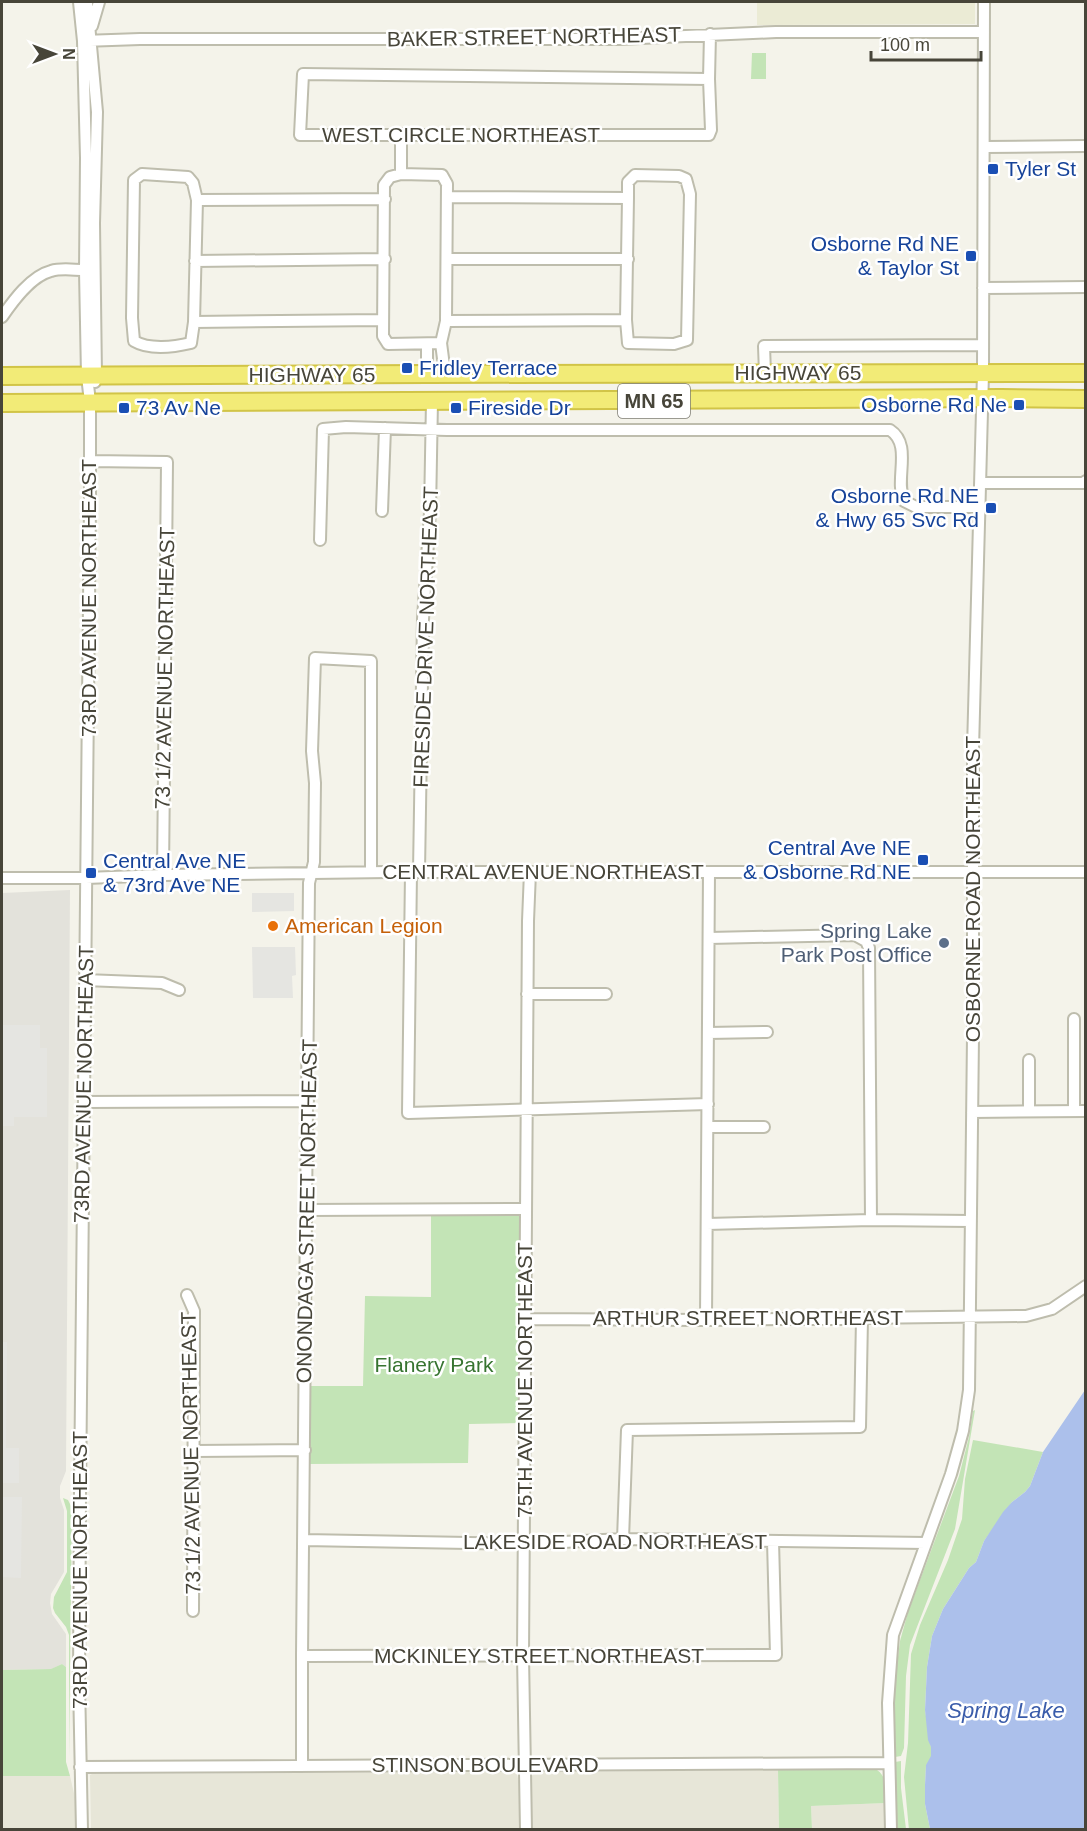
<svg xmlns="http://www.w3.org/2000/svg" width="1087" height="1831" viewBox="0 0 1087 1831" font-family="Arial,sans-serif">
<style>
.residential{fill:#e7e6d8}
.industrial{fill:#e3e2db}
.education{fill:#ebebd5}
.green{fill:#c3e4b6}
.parking{fill:#e5e5e1}
.water{fill:#acc0eb}
.lines{fill:none;stroke-linecap:round;stroke-linejoin:round}
.minor-casing{stroke:#bebdad;stroke-width:14}
.highway-casing{stroke:#d1c447;stroke-width:20}
.minor{stroke:#fff;stroke-width:10}
.highway{stroke:#f2eb77;stroke-width:16}
.transit-dot{fill:#1a4fb4;stroke:#fff;stroke-width:2}
.food-dot{fill:#e8710a;stroke:#fff;stroke-width:2}
.service-dot{fill:#5c6f8a;stroke:#fff;stroke-width:2}
.labels{text-anchor:middle;stroke-width:5;stroke-linejoin:round;paint-order:stroke}
.shield{fill:#fff;stroke:#7e7d74;stroke-width:1.5}
.shield-label{font-size:20px;font-weight:bold;fill:#474539}
.street-label{font-size:21px;fill:#474539;stroke:#fff}
.transit-label{font-size:21px;fill:#164399;stroke:#fff;text-anchor:start}
.food-label{font-size:21px;fill:#c56008;stroke:#fff;text-anchor:start}
.service-label{font-size:21px;fill:#4e5e75;stroke:#fff;text-anchor:end}
.park-label{font-size:21px;fill:#377430;stroke:#fff}
.water-label{font-size:22px;font-style:italic;fill:#3a5caa;stroke:#fff}
</style>
<rect width="100%" height="100%" fill="#f4f3ea"/>
<path class="residential" d="M778,1770L779,1829L532,1830L531,1777L535,1772Z
M512,1772L517,1774L520,1787L521,1829H91L90,1775L92,1774Z
M2,1776H70L76,1802L77,1829H2Z
M886,1803L887,1829H812L811,1806Z"/>
<path class="industrial" d="M70,890L66,1471L60,1486V1498L64,1510V1572L51,1594L50,1603L52,1614L66,1634V1667L62,1664L52,1669L2,1670V893Z"/>
<path class="education" d="M757,2H975V24L757,25Z"/>
<path class="green" d="M752,53H766V79H751Z
M519,1215L523,1220L521,1423L469,1424L468,1463L309,1464V1386H363L365,1296L431,1297V1216Z
M975,1410L955,1529L910,1645L906,1676L904,1748L901,1756L895,1757V1681L900,1641L908,1612L959,1476L969,1437L973,1411Z
M973,1440L1043,1452L1030,1486L1025,1492L1012,1502L984,1541L976,1562L969,1568L943,1609L932,1636L927,1667L925,1710L931,1747L932,1756L926,1766L925,1785V1804L930,1829L909,1830L904,1777L908,1743L911,1654L920,1625L948,1560L962,1519L965,1479Z
M63,1498L68,1500L72,1508L69,1758V1635L66,1627L55,1613L53,1608L54,1597L67,1572V1511Z
M62,1664L66,1667V1762L70,1776H2V1670L51,1669Z
M901,1761V1788L906,1829H895L894,1769L895,1762Z
M778,1770H877C888,1777 885,1792 886,1803L811,1806L812,1829H779Z"/>
<path class="parking" d="M252,893H294V911L252,912Z
M252,947H295L296,975L292,976L293,998H253Z
M2,1025H40V1048H47V1117H14V1126H2Z
M2,1342H7L6,1448H19V1483H2Z
M2,1497H22L21,1578L2,1577Z"/>
<path class="water" d="M1085,1390V1829H930L925,1804V1785L926,1765L931,1756V1747L928,1740L925,1710L927,1667L932,1636L943,1609L969,1568L976,1562L984,1541L1003,1512L1012,1502L1025,1492L1030,1486L1043,1452Z"/>
<g class="lines">
<defs>
<path id="minor" d="M79,2L83,41L86,158L85,271L87,376L90,402V504L80,1494L79,1682L82,1830
M87,2L97,112L94,223L96,376L95,382
M92,26L99,2
M83,41L140,39H619L776,32H984
M709,79L303,74L300,135H709L711,130L709,79L710,34
M401,134V174
M985,147L1086,146
M142,174L188,177L193,183L197,200L194,322L191,343C174,347 149,350 134,341L132,318L134,180Z
M401,174L442,175L447,184L446,321L441,343L388,344L383,336L384,185L390,177Z
M635,175L679,176L686,179L690,194L687,340L674,344L628,343L626,320L628,198V182Z
M447,197L628,198
M197,200L385,199
M447,259H628
M195,261L385,259
M983,288L1086,287
M2,317C13,301 31,276 51,271C64,267 77,271 90,270
M446,321L626,320
M194,322L383,320
M441,343L445,374
M427,344V374
M765,373L764,346L983,345
M90,461L167,462L163,875
M980,483H1083L1086,481
M382,511L385,428
M320,540L323,429L346,427L447,430H890C913,445 894,479 904,501L916,507H980
M411,872L408,1113L708,1104
M419,872L423,619L430,512L432,401
M2,878H86L163,875L389,872H1086
M709,938L855,935L866,941L869,948L871,1220
M85,980L162,983L179,990
M527,994H606
M708,1033L767,1032
M1029,1060V1111
M84,1102L308,1101
M1074,1111V1019
M972,1112L1086,1111
M708,1127H764
M307,1210L526,1209
M707,1224L871,1220L971,1221
M187,1295L194,1311L193,1611
M525,1319L706,1320L1026,1316L1052,1309L1086,1286
M706,1320L709,872
M194,1451L305,1450
M623,1539L627,1430L860,1427L862,1318
M304,1540L524,1544L623,1539L926,1543
M302,1656L776,1655L773,1541
M302,1766V1656L309,883L314,862L315,783L312,751L315,658L371,661V872
M80,1767L889,1763
M526,1830L523,1656L528,921L530,872
M891,1830L888,1703L893,1635L951,1474L963,1431L969,1390L973,1036V749L983,373L984,2"/>
<path id="highway" d="M2,376L427,374L1086,373
M2,403L1002,398L1086,399"/>
</defs>
<use href="#minor" class="minor-casing"/>
<use href="#highway" class="highway-casing"/>
<use href="#minor" class="minor"/>
<use href="#highway" class="highway"/>
</g>
<g class="transit-dot">
<rect x="987" y="163" width="12" height="12" rx="3"/>
<rect x="965" y="250" width="12" height="12" rx="3"/>
<rect x="401" y="362" width="12" height="12" rx="3"/>
<rect x="1013" y="399" width="12" height="12" rx="3"/>
<rect x="118" y="402" width="12" height="12" rx="3"/>
<rect x="450" y="402" width="12" height="12" rx="3"/>
<rect x="985" y="502" width="12" height="12" rx="3"/>
<rect x="917" y="854" width="12" height="12" rx="3"/>
<rect x="85" y="867" width="12" height="12" rx="3"/>
</g>
<circle class="food-dot" cx="273" cy="926" r="6"/>
<circle class="service-dot" cx="944" cy="943" r="6"/>
<g class="labels">
<rect class="shield" x="618" y="384" width="72" height="34" rx="4.5"/>
<g class="shield-label">
<text x="654" y="408">MN 65</text>
</g>
<g class="street-label">
<text transform="translate(534 37) rotate(-1)" y="7">BAKER STREET NORTHEAST</text>
<text x="461" y="142">WEST CIRCLE NORTHEAST</text>
<text x="798" y="380">HIGHWAY 65</text>
<text x="312" y="382">HIGHWAY 65</text>
<text transform="translate(89 598) rotate(-90)" y="7">73RD AVENUE NORTHEAST</text>
<text transform="translate(426 637) rotate(-88)" y="7">FIRESIDE DRIVE NORTHEAST</text>
<text transform="translate(165 668) rotate(-89)" y="7">73 1/2 AVENUE NORTHEAST</text>
<text x="543" y="879">CENTRAL AVENUE NORTHEAST</text>
<text transform="translate(973 889) rotate(-90)" y="7">OSBORNE ROAD NORTHEAST</text>
<text transform="translate(84 1084) rotate(-89)" y="7">73RD AVENUE NORTHEAST</text>
<text transform="translate(307 1211) rotate(-89)" y="7">ONONDAGA STREET NORTHEAST</text>
<text x="748" y="1325">ARTHUR STREET NORTHEAST</text>
<text transform="translate(525 1380) rotate(-90)" y="7">75TH AVENUE NORTHEAST</text>
<text transform="translate(191 1453) rotate(-91)" y="7">73 1/2 AVENUE NORTHEAST</text>
<text x="615" y="1549">LAKESIDE ROAD NORTHEAST</text>
<text transform="translate(80 1570) rotate(-90)" y="7">73RD AVENUE NORTHEAST</text>
<text x="539" y="1663">MCKINLEY STREET NORTHEAST</text>
<text x="485" y="1772">STINSON BOULEVARD</text>
</g>
<g class="transit-label">
<text x="1005" y="176">Tyler St</text>
<text x="959" y="251" text-anchor="end">Osborne Rd NE<tspan x="959" dy="24">&amp; Taylor St</tspan></text>
<text x="419" y="375">Fridley Terrace</text>
<text x="1007" y="412" text-anchor="end">Osborne Rd Ne</text>
<text x="136" y="415">73 Av Ne</text>
<text x="468" y="415">Fireside Dr</text>
<text x="979" y="503" text-anchor="end">Osborne Rd NE<tspan x="979" dy="24">&amp; Hwy 65 Svc Rd</tspan></text>
<text x="911" y="855" text-anchor="end">Central Ave NE<tspan x="911" dy="24">&amp; Osborne Rd NE</tspan></text>
<text x="103" y="868">Central Ave NE<tspan x="103" dy="24">&amp; 73rd Ave NE</tspan></text>
</g>
<g class="food-label">
<text x="285" y="933">American Legion</text>
</g>
<g class="service-label">
<text x="932" y="938">Spring Lake<tspan x="932" dy="24">Park Post Office</tspan></text>
</g>
<g class="park-label">
<text x="434" y="1372">Flanery Park</text>
</g>
<g class="water-label">
<text x="1006" y="1718">Spring Lake</text>
</g>
</g>
<rect width="1087" height="1831" fill="none" stroke="#474539" stroke-width="6"/>
<g transform="translate(54 54) rotate(90)" stroke="#ffffff" stroke-width="4.5" paint-order="stroke">
<path d="M0-4.5L10 22L0 15L-10 22Z" fill="#474539"/>
<text y="-9" font-size="16" font-weight="bold" text-anchor="middle" fill="#474539">N</text>
</g>
<path d="M871 51v9h110v-9" fill="none" stroke="#474539" stroke-width="3"/>
<text x="880" y="51" font-size="18" fill="#474539" stroke="#ffffff" stroke-width="4.5" paint-order="stroke">100 m</text>
</svg>
